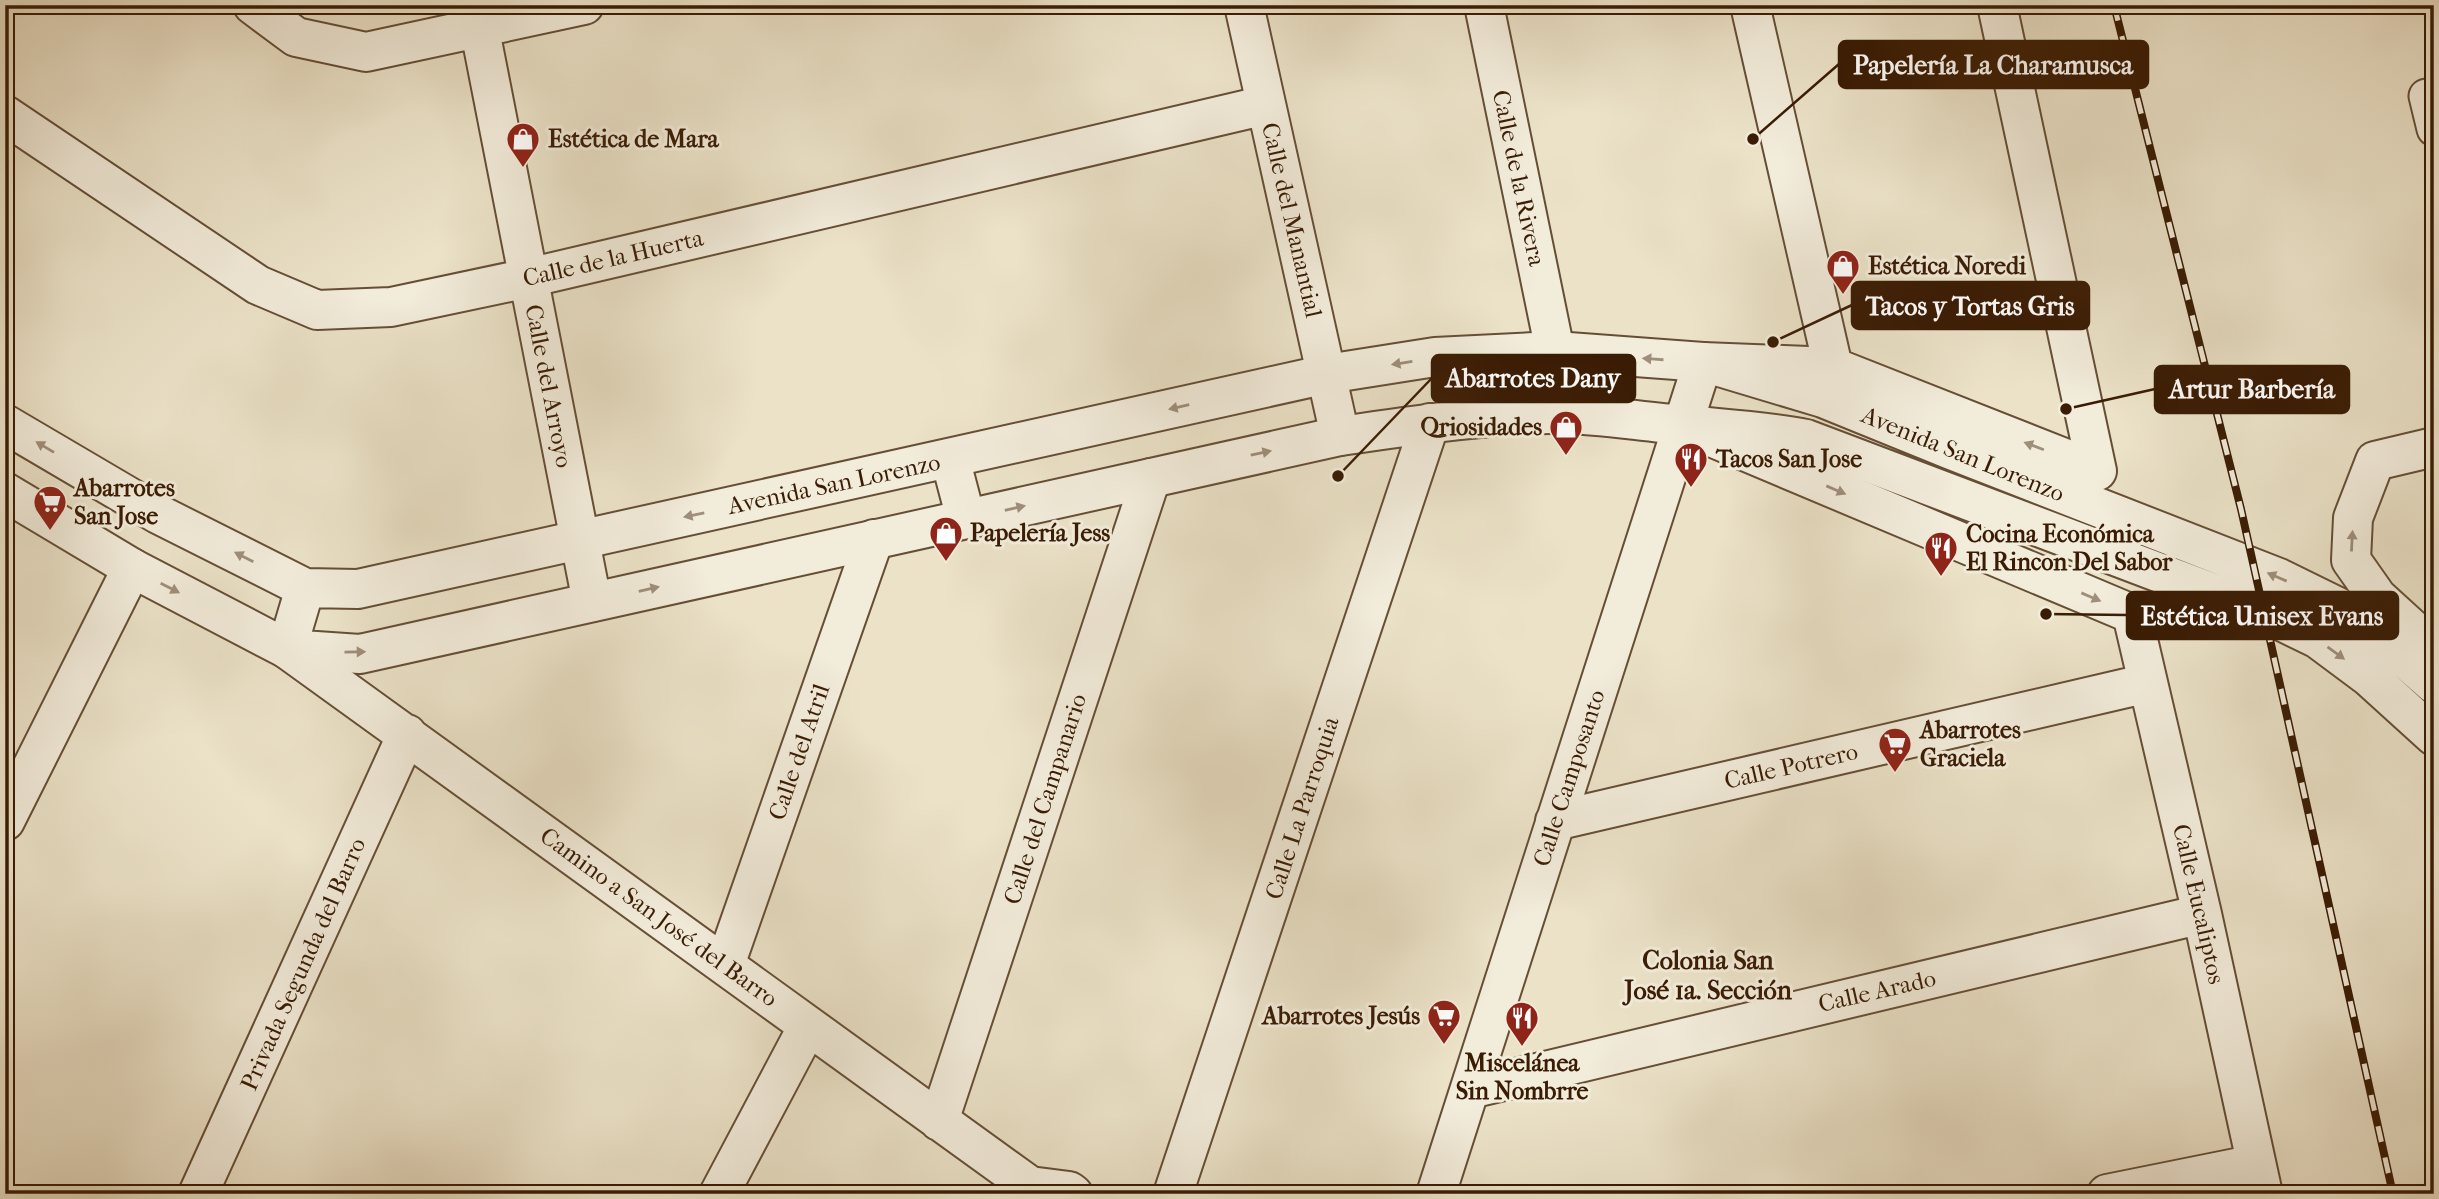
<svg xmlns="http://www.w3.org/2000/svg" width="2439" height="1199" viewBox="0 0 2439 1199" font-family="'IM FELL French Canon',serif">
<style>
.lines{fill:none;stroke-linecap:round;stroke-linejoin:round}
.pedestrian-casing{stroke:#664e35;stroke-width:37}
.minor-casing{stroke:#664e35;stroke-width:42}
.tertiary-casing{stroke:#664e35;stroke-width:42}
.pedestrian{stroke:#f2ecdb;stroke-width:33}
.minor{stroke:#f2ecdb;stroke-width:38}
.tertiary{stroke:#f2ecdb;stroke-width:38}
.rail-casing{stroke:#3a1c04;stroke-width:8}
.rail{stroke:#f2ecdb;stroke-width:5;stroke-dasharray:16;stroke-linecap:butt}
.oneway{fill:#9f8e7a}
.labels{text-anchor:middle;stroke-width:6;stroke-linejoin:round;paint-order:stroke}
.poi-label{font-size:24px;font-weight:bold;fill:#3a1c04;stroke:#f2ecdb;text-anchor:start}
.street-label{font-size:24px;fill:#3a1c04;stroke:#f2ecdb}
.neighbourhood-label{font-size:26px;font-weight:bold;fill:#3a1c04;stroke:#f2ecdb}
.leader{fill:none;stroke:#3a1c04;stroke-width:2.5}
.callout-dot{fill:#3a1c04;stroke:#f2ecdb;stroke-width:2.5}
.callout{fill:#3a1c04;stroke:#3a1c04;stroke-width:2.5}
.callout-label{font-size:26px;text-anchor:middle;font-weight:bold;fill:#fff}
</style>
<rect width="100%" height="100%" fill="#ebe2c8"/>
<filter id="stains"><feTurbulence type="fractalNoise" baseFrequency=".00286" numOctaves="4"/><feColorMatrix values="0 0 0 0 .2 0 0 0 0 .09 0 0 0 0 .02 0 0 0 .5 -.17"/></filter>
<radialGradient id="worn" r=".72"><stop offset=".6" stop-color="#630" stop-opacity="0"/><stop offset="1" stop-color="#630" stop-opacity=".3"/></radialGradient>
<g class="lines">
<defs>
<path id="pedestrian" d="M2434,95L2426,96L2434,129"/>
<path id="minor" d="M253,5L296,37L366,52L584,5
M475,5L592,602
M1244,5L1340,436
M1484,5L1555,351
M1750,5L1833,367L1825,391
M1997,5L2097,471
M5,115L258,285L317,310L391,307L528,278L1266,105
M1692,429L2132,614L2202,914L2263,1194
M2434,447L2375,461L2353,518L2351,560L2377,597L2434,649
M287,649L1030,1186L1035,1194
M5,821L132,568
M1555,821L2148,683
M725,965L874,539
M1470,1089L2202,914
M939,1121L1151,478
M1030,1186L1069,1191L1073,1194
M198,1194L407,734
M719,1194L808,1026
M1173,1194L1430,423
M1436,1194L1703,362L1833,367L2097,471
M2107,1194L2256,1164"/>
<path id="tertiary" d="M5,424L158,514L305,588L358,589L1327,374L1435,357L1555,351L1703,362L1823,398L1951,450L2279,578L2338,607L2393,648L2434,684
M950,458L966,519
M5,492L132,568L287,649L360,654L1340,436C1411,426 1481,415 1552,414C1597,413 1640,422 1685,425C1726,429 1766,431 1806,439L2263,612L2318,639L2369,677L2434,736
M287,649L305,588"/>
</defs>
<use href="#pedestrian" class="pedestrian-casing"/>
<use href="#minor" class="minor-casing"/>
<use href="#tertiary" class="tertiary-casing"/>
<use href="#pedestrian" class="pedestrian"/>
<use href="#minor" class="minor"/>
<use href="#tertiary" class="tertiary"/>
<defs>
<path id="rail" d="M2114,5L2241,509L2393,1194"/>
</defs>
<use href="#rail" class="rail-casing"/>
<use href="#rail" class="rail"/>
</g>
<defs><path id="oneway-solid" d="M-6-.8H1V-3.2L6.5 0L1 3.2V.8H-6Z" transform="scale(1.75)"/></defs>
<g class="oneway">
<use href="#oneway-solid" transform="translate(1653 359) rotate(-176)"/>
<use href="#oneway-solid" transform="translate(1402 363) rotate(171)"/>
<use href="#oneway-solid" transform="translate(1179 407) rotate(167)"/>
<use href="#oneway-solid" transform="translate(2034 446) rotate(-159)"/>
<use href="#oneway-solid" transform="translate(45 447) rotate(-149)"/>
<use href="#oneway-solid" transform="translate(1261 453) rotate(-12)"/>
<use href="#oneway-solid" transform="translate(1836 490) rotate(23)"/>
<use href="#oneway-solid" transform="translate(1015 508) rotate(-13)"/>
<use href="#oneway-solid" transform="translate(694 515) rotate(168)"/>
<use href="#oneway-solid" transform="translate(2352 541) rotate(-87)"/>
<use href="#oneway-solid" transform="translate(244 557) rotate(-153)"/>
<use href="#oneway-solid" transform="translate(2277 577) rotate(-157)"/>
<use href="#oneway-solid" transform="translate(170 588) rotate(27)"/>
<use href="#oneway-solid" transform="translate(649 589) rotate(-13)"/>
<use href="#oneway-solid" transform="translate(2091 597) rotate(23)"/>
<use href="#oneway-solid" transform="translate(355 652) rotate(-1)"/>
<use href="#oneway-solid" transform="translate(2336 653) rotate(36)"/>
</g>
<defs>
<symbol id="shop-pin" viewBox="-11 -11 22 30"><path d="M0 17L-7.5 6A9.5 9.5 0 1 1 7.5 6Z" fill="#8f2418" stroke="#f2ecdb"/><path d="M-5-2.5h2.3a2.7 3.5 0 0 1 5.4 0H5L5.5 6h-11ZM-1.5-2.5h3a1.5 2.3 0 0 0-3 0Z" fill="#fff"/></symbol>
<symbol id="restaurant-pin" viewBox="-11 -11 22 30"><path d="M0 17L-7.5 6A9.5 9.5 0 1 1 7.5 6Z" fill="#8f2418" stroke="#f2ecdb"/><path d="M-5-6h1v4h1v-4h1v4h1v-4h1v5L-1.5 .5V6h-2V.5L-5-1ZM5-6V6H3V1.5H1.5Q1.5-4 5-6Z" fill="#fff"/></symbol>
<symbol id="supermarket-pin" viewBox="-11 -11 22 30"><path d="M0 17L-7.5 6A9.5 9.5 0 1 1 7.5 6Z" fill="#8f2418" stroke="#f2ecdb"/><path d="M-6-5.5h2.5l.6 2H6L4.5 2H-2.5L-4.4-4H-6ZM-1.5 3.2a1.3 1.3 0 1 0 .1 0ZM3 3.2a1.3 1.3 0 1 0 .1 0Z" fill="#fff"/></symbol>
</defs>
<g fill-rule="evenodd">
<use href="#shop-pin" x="504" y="120" width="38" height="52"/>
<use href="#shop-pin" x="1824" y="247" width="38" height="52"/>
<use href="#shop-pin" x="1547" y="408" width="38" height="52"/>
<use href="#restaurant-pin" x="1672" y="440" width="38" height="52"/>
<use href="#supermarket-pin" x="31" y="483" width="38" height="52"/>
<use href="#shop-pin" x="927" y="514" width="38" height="52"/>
<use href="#restaurant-pin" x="1922" y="529" width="38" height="52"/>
<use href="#supermarket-pin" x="1876" y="725" width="38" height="52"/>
<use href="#supermarket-pin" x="1425" y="997" width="38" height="52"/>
<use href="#restaurant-pin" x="1503" y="999" width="38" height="52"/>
</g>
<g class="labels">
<g class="poi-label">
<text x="548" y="147">Estética de Mara</text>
<text x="1868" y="274">Estética Noredi</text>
<text x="1542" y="435" text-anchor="end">Qriosidades</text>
<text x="1716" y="467">Tacos San Jose</text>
<text x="74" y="496">Abarrotes<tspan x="74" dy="28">San Jose</tspan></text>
<text x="970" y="541">Papelería Jess</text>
<text x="1966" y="542">Cocina Económica<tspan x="1966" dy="28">El Rincon Del Sabor</tspan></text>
<text x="1920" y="738">Abarrotes<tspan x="1920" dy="28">Graciela</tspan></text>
<text x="1420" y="1024" text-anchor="end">Abarrotes Jesús</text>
<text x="1522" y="1071" text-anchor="middle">Miscelánea<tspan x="1522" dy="28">Sin Nombrre</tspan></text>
</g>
<g class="street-label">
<text transform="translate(1519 178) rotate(78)" y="8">Calle de la Rivera</text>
<text transform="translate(1292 220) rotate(77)" y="8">Calle del Manantial</text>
<text transform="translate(613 258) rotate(-13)" y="8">Calle de la Huerta</text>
<text transform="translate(549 386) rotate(79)" y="8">Calle del Arroyo</text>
<text transform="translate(1963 454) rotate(22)" y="8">Avenida San Lorenzo</text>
<text transform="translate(834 484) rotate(-12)" y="8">Avenida San Lorenzo</text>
<text transform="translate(799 752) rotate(-71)" y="8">Calle del Atril</text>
<text transform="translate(1791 766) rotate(-13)" y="8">Calle Potrero</text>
<text transform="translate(1569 778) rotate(-72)" y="8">Calle Camposanto</text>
<text transform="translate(1045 799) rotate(-72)" y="8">Calle del Campanario</text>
<text transform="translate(1302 808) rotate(-72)" y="8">Calle La Parroquia</text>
<text transform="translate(2199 904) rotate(77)" y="8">Calle Eucaliptos</text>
<text transform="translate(659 917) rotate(36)" y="8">Camino a San José del Barro</text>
<text transform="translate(303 964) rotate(-66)" y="8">Privada Segunda del Barro</text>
<text transform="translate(1877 991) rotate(-13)" y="8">Calle Arado</text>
</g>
<g class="neighbourhood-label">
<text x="1708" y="969">Colonia San<tspan x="1708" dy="30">José 1a. Sección</tspan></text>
</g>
</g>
<path class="leader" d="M1753 139L1839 64M1773 342L1852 305M1338 476L1432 378M2066 409L2155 389M2046 614L2127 615"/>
<g class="callout-dot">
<circle cx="1753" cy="139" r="7"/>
<circle cx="1773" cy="342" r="7"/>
<circle cx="1338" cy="476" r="7"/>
<circle cx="2066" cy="409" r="7"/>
<circle cx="2046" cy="614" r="7"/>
</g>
<g class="callout">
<rect x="1839" y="41" width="309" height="47" rx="7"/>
<rect x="1852" y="282" width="237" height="47" rx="7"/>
<rect x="1432" y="355" width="203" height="47" rx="7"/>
<rect x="2155" y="366" width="194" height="47" rx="7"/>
<rect x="2127" y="592" width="271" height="47" rx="7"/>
</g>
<g class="callout-label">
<text x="1993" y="74">Papelería La Charamusca</text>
<text x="1970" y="315">Tacos y Tortas Gris</text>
<text x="1533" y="387">Abarrotes Dany</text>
<text x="2252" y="398">Artur Barbería</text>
<text x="2262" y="625">Estética Unisex Evans</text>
</g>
<rect width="2439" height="1199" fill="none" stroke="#ebe2c8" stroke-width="28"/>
<rect x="7" y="7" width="2425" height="1185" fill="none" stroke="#3a1c04" stroke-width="3.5"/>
<rect x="14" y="14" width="2411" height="1171" fill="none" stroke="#3a1c04" stroke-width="2"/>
<rect width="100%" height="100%" filter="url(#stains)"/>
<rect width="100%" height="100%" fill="url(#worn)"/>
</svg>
